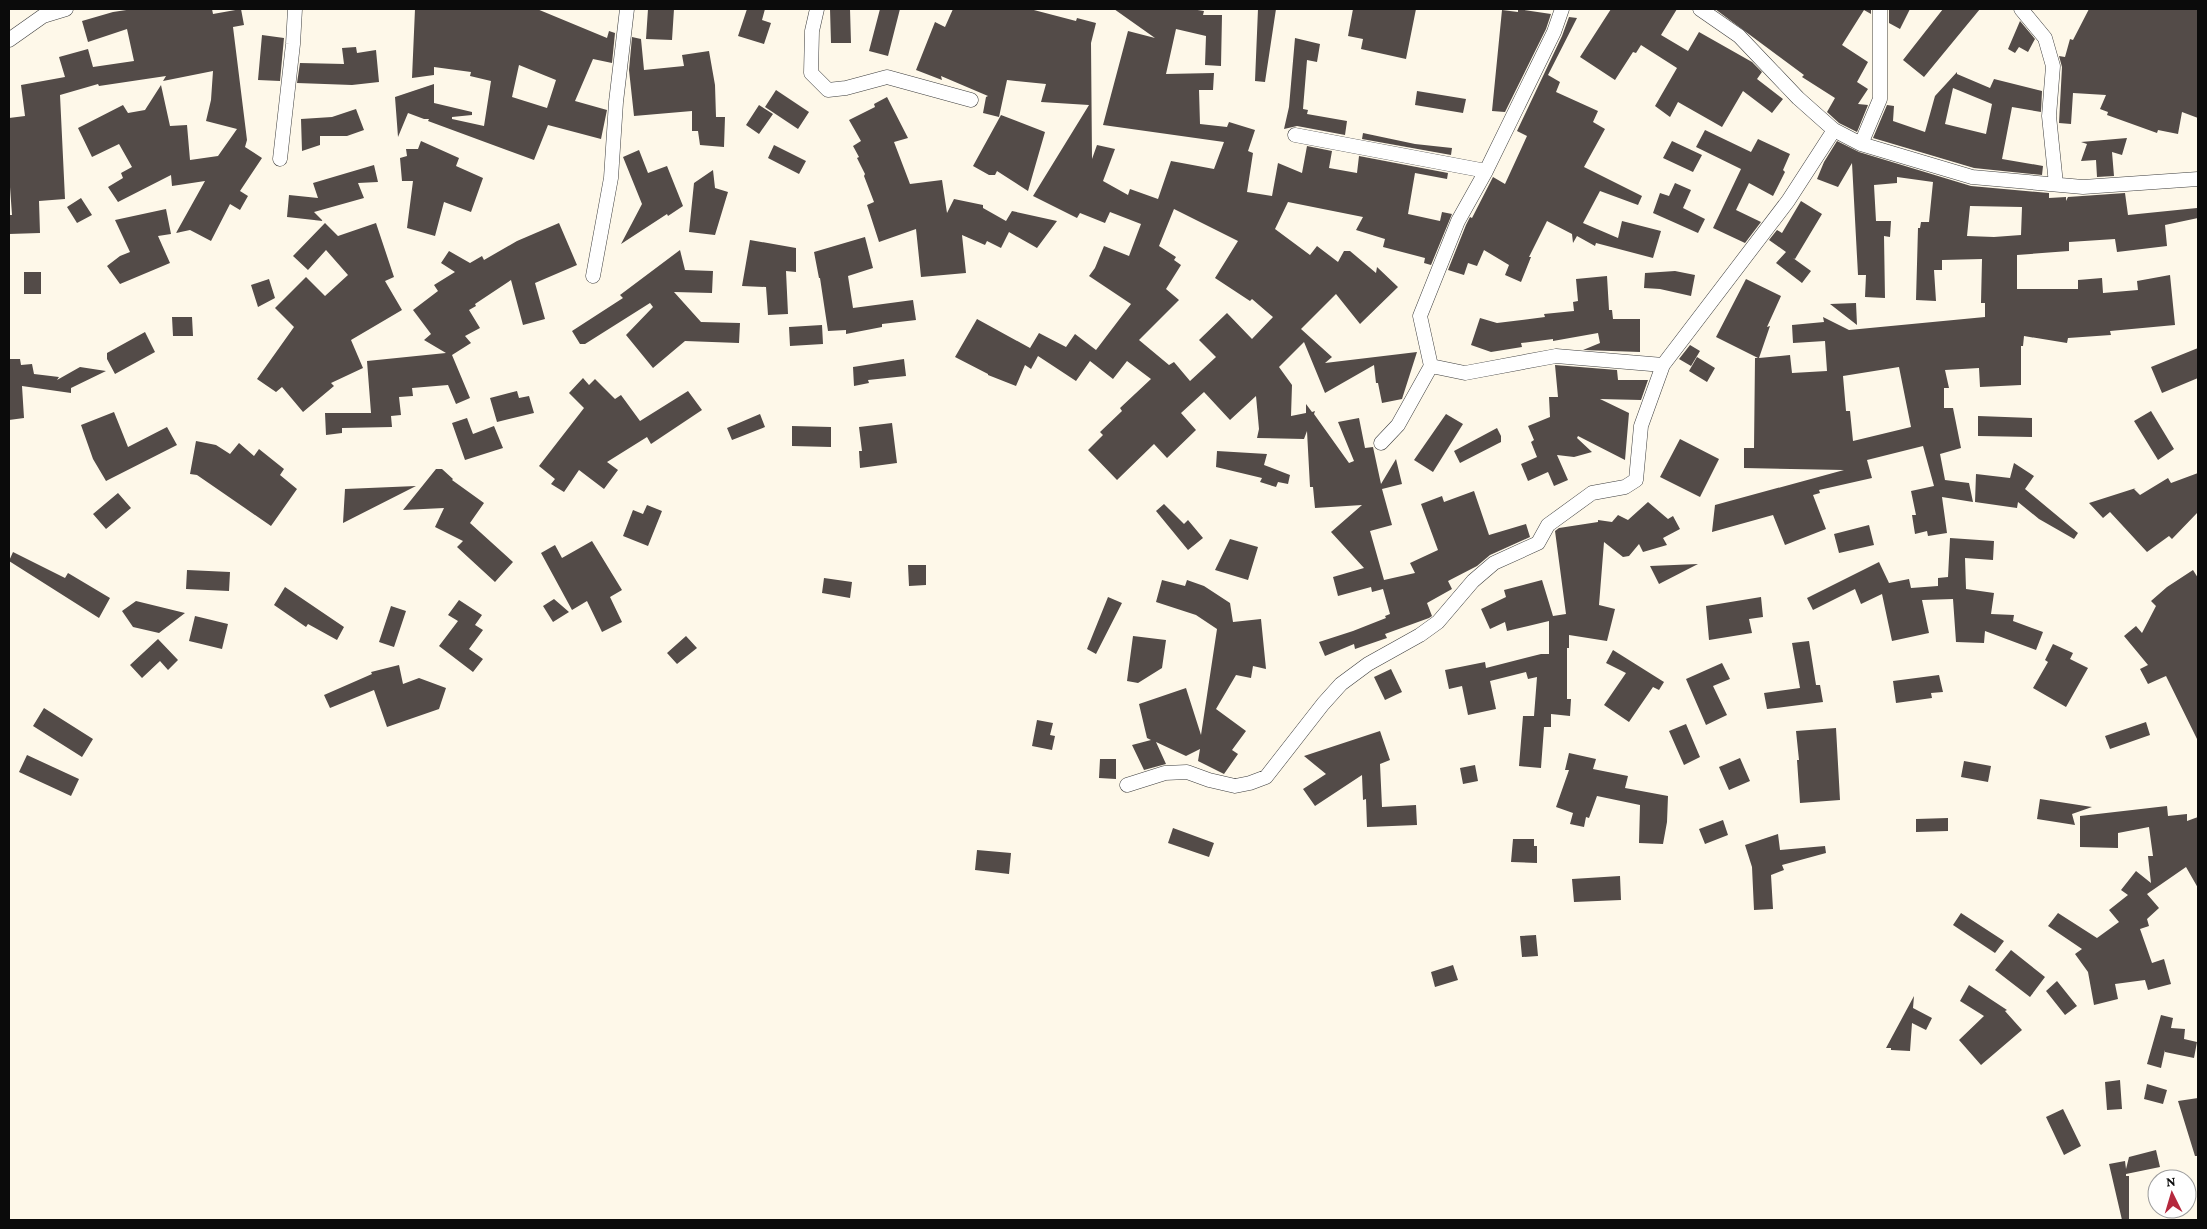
<svg xmlns="http://www.w3.org/2000/svg" width="2207" height="1229" viewBox="0 0 2207 1229" font-family="'Crimson Pro',serif">
<style>
.building{fill:#534b48;fill-rule:evenodd}
.lines{fill:none;stroke-linecap:round;stroke-linejoin:round}
.street-casing{stroke:#3e3e3e;stroke-width:15}
.street{stroke:#fff;stroke-width:14}
</style>
<rect width="100%" height="100%" fill="#fef8e9"/>
<path class="building" d="M133,9H212L213,14L241,9L244,25L233,27L247,140L245,147L262,158L240,191L248,196L240,210L230,204L211,241L190,230L176,233L205,181L172,186L171,175L118,202L108,187L123,178L121,173L132,167L119,144L92,157L78,128L123,105L128,113L145,110L161,85L170,126L187,125L190,160L218,156L237,129L206,121L211,100L213,71L163,81L166,76L99,86L98,84L60,95L65,199L39,201L40,233L9,234V215H12L9,173V118L25,116L21,85L65,77L59,57L88,49L93,67L134,61L127,29L88,42L82,21L113,12Z
M415,9H537L607,38L609,31L615,33L612,63L593,59L575,101L607,110L601,139L548,125L534,160L428,121L429,119H424L408,113L398,137L395,97L434,84V103L472,112V115L452,117V119L484,126L491,81L470,76L471,72L434,67V75L412,78ZM519,65L556,80L547,108L512,97Z
M648,9H674L672,40L646,39Z
M747,9H765L762,20L771,23L764,44L738,36Z
M830,9H850L851,43H831Z
M880,9H900L888,56L869,51Z
M953,9H1030L1076,21L1077,18L1096,23L1091,43L1092,159L1097,145L1115,149L1103,181L1128,195L1130,189L1158,199L1171,161L1214,169L1224,142L1103,125L1128,31L1155,38L1114,9H1191L1204,11L1203,15H1222L1221,66L1205,65L1206,36L1176,29L1166,74L1214,73L1213,90H1199L1200,124L1227,127L1229,122L1255,130L1248,151L1253,153L1247,192L1272,196L1278,163L1302,173L1307,146L1332,151L1329,168L1357,173L1359,156L1448,173L1447,179L1415,173L1408,214L1440,221L1442,212L1452,214L1431,265L1424,263L1425,258L1383,247L1385,239L1356,230L1363,217L1288,202L1275,229L1310,255L1317,246L1338,262L1344,251H1350L1376,273L1377,267L1398,287L1360,324L1336,294L1301,329L1332,357L1325,363L1417,352L1402,399L1382,403L1378,383H1376L1374,365L1325,393L1304,342L1279,367L1292,385L1291,416L1306,413V404L1312,412L1315,411L1314,414L1349,463L1354,461L1338,422L1359,418L1365,448L1373,447L1381,484L1396,459L1402,484L1382,489L1392,525L1370,531L1384,580L1415,573L1410,563L1438,550L1421,504L1442,496L1444,502L1474,491L1489,535L1526,524L1530,537L1490,555L1477,566L1448,581L1452,589L1427,603L1432,616L1429,618L1385,634L1387,638L1355,649L1354,644L1325,656L1319,642L1353,631L1386,618L1385,616L1390,614L1383,589L1372,592L1371,587L1338,596L1333,577L1364,568L1331,532L1362,505L1315,508L1313,487H1310L1307,431L1304,439L1257,438L1259,429L1256,396L1230,420L1204,392L1181,413L1196,430L1167,458L1154,444L1117,480L1088,450L1103,435L1100,432L1122,411L1120,408L1151,379L1127,361L1113,379L1090,361L1076,381L1038,356L1031,369L1025,365L1016,386L988,375V374L955,357L977,319L1030,348L1039,333L1066,347L1075,334L1096,350L1131,304L1089,276L1095,268L1104,246L1129,256L1141,224L1110,212L1105,223L1080,213L1077,218L1033,196L1089,105L1041,102L1046,84L1007,80L999,117L983,113L986,97L988,96L941,76L942,80L916,70L935,22L945,27ZM1174,209L1238,241L1215,278L1250,301L1252,299L1273,317L1252,339L1227,313L1199,340L1216,357L1190,381L1174,362L1169,365L1139,340L1179,300L1166,289L1181,265L1174,260L1176,257L1159,246Z
M1258,9H1276L1265,82L1255,81Z
M1353,9H1416L1406,59L1361,49L1363,39L1348,36Z
M1518,9L1551,14L1546,29L1505,112L1492,111L1502,10L1518,12Z
M1611,9H1677L1661,35L1688,51L1699,32L1752,62L1762,72L1757,79L1783,99L1772,113L1743,91L1722,127L1678,102L1670,117L1655,106L1677,68L1641,45L1636,53L1633,52L1615,80L1580,57Z
M1715,9H1871V14L1864,10L1842,45L1868,62L1857,82L1868,89L1858,104L1868,105L1857,132L1839,123L1827,112L1835,98L1802,77L1804,75Z
M1889,9H1910L1900,29L1889,23Z
M1943,9H1980L1924,77L1903,60Z
M2089,9H2198V118L2182,112L2178,134L2158,130L2157,133L2107,115L2108,112L2100,109L2106,95L2073,93L2071,124L2059,123L2062,67L2059,56L2065,57L2070,39L2073,40Z
M1569,17L1577,18L1548,75L1560,82L1556,92L1598,111L1593,122L1605,129L1584,167L1642,196L1638,205L1600,191L1583,223L1618,238L1622,221L1661,231L1653,258L1596,243L1595,246L1577,236L1573,243L1572,234L1547,221L1529,257H1531L1521,282L1505,275L1509,265L1484,250L1477,266L1468,263L1464,275L1448,270L1466,225L1470,217L1472,218L1493,177L1505,184L1527,136L1517,131L1562,36Z
M2020,21L2035,39L2028,52L2019,47L2015,53L2008,49Z
M262,35L284,38L280,81L258,80Z
M632,37L641,39L644,70L684,66L682,55L709,51L715,85L716,117H725L724,147L700,145L698,131H692V111L634,116L629,70Z
M1295,38L1320,44L1317,62L1307,60L1303,109L1308,110L1307,114L1347,121L1345,135L1297,126L1284,129L1289,107Z
M356,47L357,53L376,50L379,82L352,85L297,83L300,63L344,64L342,48Z
M1957,72V74L1990,88L1994,79L2042,91L2041,112L2012,107L2002,159L2043,166L2042,175L1974,168L1873,138L1887,105L1894,106L1893,121L1925,132L1935,96ZM1953,88L1992,104L1986,134L1945,124Z
M776,90L809,112L798,129L765,107Z
M1417,91L1466,99L1463,113L1415,105Z
M887,97L908,138L894,142L910,184L942,180L947,213L954,199L983,205V208L1006,221L1012,211L1057,221L1037,248L1009,232L1001,248L987,241L985,245L962,235L966,273L921,277L916,229L879,242L867,205L874,202L864,176L865,174L857,158L859,157L853,146L861,141L849,120L875,107L874,104Z
M759,105L773,114L759,134L746,125Z
M356,109L364,130L347,136H320V145L302,151L301,119L332,117Z
M1001,115L1045,132L1028,191L997,171L995,175H989L973,166Z
M1705,130L1751,152L1758,139L1790,154L1783,170L1785,172L1773,196L1749,183L1736,210L1761,222L1745,243L1713,228L1741,169L1696,147Z
M1363,133L1415,144L1452,148L1451,155L1362,139Z
M2127,138L2122,155L2112,152L2114,176L2097,177L2096,160L2081,161L2087,144L2081,142Z
M421,141L459,158L456,166L483,178L471,212L444,202L435,236L407,228L413,181H402L400,158L407,156L406,149H418Z
M1672,141L1702,155L1693,172L1663,158Z
M1837,141L1859,152L1971,186L2049,193V198L2066,197V201L2068,197L2125,193L2128,215L2197,208L2198,218L2165,225L2167,246L2117,252L2115,239L2069,242V251L2017,255V289H2078V280L2102,278L2103,293L2138,290L2137,281L2170,275L2175,325L2110,331L2111,335L2068,338L2067,343L2024,336L2023,346H2021V385L1980,387L1979,368L1945,370L1949,388H1944V408H1953L1961,448L1940,454L1945,480L1969,483L1973,502L1942,497L1947,533L1928,536L1927,531L1915,534L1912,515H1916L1911,491L1934,486L1923,446L1867,460L1872,478L1819,490L1820,493L1813,495L1826,529L1785,545L1773,515L1712,532L1715,505L1844,470L1744,468V448H1754L1755,358H1758L1716,337L1746,279L1781,296L1767,327L1770,326L1759,358L1790,355L1792,373L1827,371L1825,341L1793,343L1792,325L1824,322L1823,317L1849,330L1985,317V303H1981L1982,259L1942,260V270H1934L1936,301L1916,300L1918,228H1920L1921,222H1929L1933,182L1897,177V183L1874,185L1876,221H1891L1890,237L1884,236L1885,298L1865,297L1866,275H1858L1852,163L1838,187L1817,179L1824,162ZM1970,206L2022,207L2021,235L1994,237L1967,236ZM1899,367L1911,427L1853,441L1850,411H1846L1843,376Z
M774,145L806,161L799,174L768,158Z
M639,150L648,173L667,166L683,206L668,216L667,214L621,244L642,204L623,157Z
M374,165L378,182L358,183L364,198L314,212L323,221L287,217L289,195L318,198L313,183Z
M713,170L715,188L728,192L715,235L689,232L694,183Z
M1675,183L1691,190L1683,208L1705,219L1698,233L1653,213L1660,193L1669,196Z
M81,198L92,215L77,223L67,207Z
M1801,201L1822,214L1795,259L1793,258L1811,271L1802,283L1776,263L1786,252L1769,240L1777,230L1782,233Z
M166,209L171,234L158,236L170,263L120,284L107,266L120,256L130,252L115,220Z
M325,223L338,236L376,223L394,277L385,281L402,310L351,340L363,368L331,383L334,386L303,412L282,387L276,392L257,379L294,327L275,308L306,277L325,296L348,275L326,250L308,270L293,256Z
M559,223L577,265L535,283L545,319L523,325L511,280L475,304L476,306L469,310L480,328L465,336L471,343L452,355L470,398L456,404L448,385L412,388L413,396L399,397L401,415L391,416L392,427L342,428V433L326,435L325,413H371L367,361L446,353L424,340L431,334L413,310L438,291L434,285L455,272L441,263L449,251L470,263L482,256L484,260L517,241Z
M865,237L873,268L848,276L853,308L913,300L916,320L882,324V327L846,334V330L828,331L820,278H819L814,252Z
M750,240L796,248V272L786,271L788,314L768,315L766,287L742,286Z
M680,250L685,270L713,271L712,293L674,292L701,322L740,323L739,343L685,341L653,368L626,335L653,307L650,303L585,344H580L572,331L623,298L620,295Z
M1675,271L1695,275L1691,296L1660,289L1644,288L1645,273Z
M24,272H41V294H24Z
M1607,276L1609,310H1612L1613,319H1640V352L1583,350L1600,343L1598,333L1553,341V339L1521,343L1522,347L1491,352L1471,345L1480,318L1497,323L1545,317L1544,314L1574,311L1573,302L1578,301L1576,279Z
M269,279L275,298L258,307L251,285Z
M1856,303L1857,325L1830,304Z
M172,317H192L193,336H173Z
M822,325L823,344L790,346L789,327Z
M145,332L155,352L115,374L107,359V353Z
M1690,345L1700,351L1691,366L1679,359Z
M2198,348V378L2162,393L2151,367Z
M1697,357L1715,368L1707,382L1689,371Z
M9,359H20L21,365L32,364L34,374L59,377L57,380L80,367L106,371L71,388V393L22,386L24,418L9,420Z
M904,359L906,376L868,380L869,383L854,386L853,367Z
M1555,365L1617,370L1618,380H1648L1641,400L1600,399L1629,413L1625,460L1578,436L1577,438L1592,452L1574,457L1557,455L1568,480L1554,486L1548,472L1528,481L1521,464L1537,457L1531,442L1534,440L1528,426L1550,417L1549,397H1558Z
M583,378L589,385L595,379L615,399L621,395L640,421L688,391L702,410L651,444L647,437L607,462L618,470L604,489L579,470L564,492L551,484L555,479L539,466L584,408L569,393Z
M517,391L519,398L529,396L534,413L497,422L490,398Z
M2151,411L2174,449L2158,460L2134,421Z
M114,412L128,447L167,427L177,445L106,481L93,459L81,425Z
M760,414L765,427L732,440L727,428Z
M1446,414L1463,424L1433,472L1414,460Z
M1978,416L2032,418V437L1978,436Z
M467,418L473,434L494,426L503,448L465,460L452,423Z
M892,423L897,463L860,468L859,451H862L859,427Z
M792,426L831,427V447L792,446Z
M1497,428L1501,436V442L1460,463L1454,451Z
M1680,439L1719,459L1700,497L1660,477Z
M196,441L216,445L230,454L239,443L254,456L259,449L284,469L280,475L297,489L271,526L197,475L190,474Z
M1217,451L1267,454L1264,465L1290,475L1288,484L1278,482L1276,487L1260,482L1262,478L1216,467Z
M2014,463L2034,476L2025,489L2078,533L2074,539L2039,519L2018,502L2017,508L1975,502L1976,474L2010,478Z
M436,469H442L453,479L452,480L484,503L470,523L513,562L495,582L457,547L463,541L435,527L444,508L403,510Z
M2198,473V512L2172,539L2169,536L2147,552L2110,512L2103,518L2089,503L2136,488L2134,489L2140,495L2168,478L2171,483Z
M416,486L343,523L345,489Z
M118,493L131,508L106,529L93,514Z
M1648,502L1668,519L1673,516L1680,529L1663,538L1667,545L1643,552L1639,544L1629,556L1623,557L1604,542L1599,605L1615,609L1607,641L1569,635V648H1567V699H1571L1570,716L1551,714V727H1544L1541,768L1519,766L1523,716H1534L1537,677L1528,679L1526,672L1490,681L1496,709L1468,715L1462,686L1449,689L1445,670L1485,662L1486,668L1541,654H1549V621L1507,631L1505,622L1490,629L1481,609L1506,597L1504,590L1542,580L1553,616L1566,614L1555,531L1559,528L1598,522V520L1612,522L1618,515L1628,520Z
M1164,504L1184,524L1188,520L1203,538L1188,550L1156,511Z
M647,505L662,511L648,546L623,536L633,510L643,514Z
M1869,525L1874,545L1839,553L1834,534Z
M1950,538L1994,541L1993,560L1965,558L1966,589L1994,593L1991,614L2014,615L2013,621L2043,632L2036,650L1985,631L1984,643L1956,642L1953,599L1922,600L1929,633L1892,641L1882,594L1861,604L1855,589L1813,610L1807,598L1879,562L1889,583L1909,579L1911,588L1938,586V578L1948,577Z
M1230,539L1258,547L1248,580L1215,570Z
M592,541L622,590L610,597L622,622L602,632L587,601L572,610L541,553L555,545L562,558Z
M13,552L65,578L68,573L110,598L99,618L9,561Z
M1698,564L1659,584L1650,566Z
M908,565H926V585L909,586Z
M187,570L230,572L229,591L186,589Z
M2193,570L2198,578V741L2166,676L2148,684L2140,669L2148,665L2124,636L2136,626L2142,633L2156,606L2151,601L2167,587Z
M824,578L852,582L850,598L822,593Z
M1162,580L1185,586L1187,580L1204,586L1230,603L1233,622L1261,619L1266,669L1253,666L1251,678L1236,675L1216,709L1246,731L1232,750L1238,754L1224,774L1198,761L1200,749L1186,756L1156,742L1166,764L1144,770L1132,745L1151,740L1147,738L1139,704L1186,688L1201,735L1217,629L1196,615L1156,602Z
M285,587L344,627L337,640L308,624L306,627L274,605Z
M1108,597L1122,603L1096,654L1087,649Z
M1761,597L1763,617L1749,619L1752,633L1709,640L1706,606Z
M554,599L569,612L553,622L543,606Z
M459,600L482,615L475,625L483,630L469,649L483,659L473,672L439,646L458,621L448,615Z
M136,601L185,613L159,633L133,627L122,611Z
M391,606L406,611L394,647L379,642Z
M195,616L228,624L222,649L189,641Z
M686,636L697,648L677,664L667,653Z
M1133,636L1166,640L1162,668L1138,683L1127,681Z
M158,639L178,660L168,670L160,661L142,678L130,665Z
M1809,641L1816,685H1820L1823,702L1767,709L1764,693L1800,688L1792,643Z
M2053,644L2073,653L2070,659L2088,668L2066,707L2033,688L2048,662L2045,660Z
M1613,650L1664,682L1659,690L1653,687L1629,722L1604,705L1626,673L1606,663Z
M1722,663L1730,679L1713,686L1727,715L1706,725L1686,679Z
M399,665L403,684L419,678L446,688L439,709L387,727L374,690L330,708L324,695L372,674L371,672Z
M1391,669L1402,692L1385,700L1374,677Z
M1939,675L1943,692L1931,693L1932,698L1896,703L1893,681Z
M44,708L93,739L82,757L33,726Z
M1037,720L1053,723L1050,735L1055,736L1052,750L1032,746Z
M2146,722L2150,735L2110,749L2105,736Z
M1686,724L1700,757L1684,765L1669,731Z
M1836,728L1840,800L1800,803L1797,760H1799L1796,731Z
M1380,731L1390,760L1380,764L1382,807L1416,805L1417,825L1367,827L1366,799L1363,800L1362,775L1315,806L1303,789L1326,774L1304,756Z
M1569,753L1596,759L1593,769L1628,776L1625,788L1668,796L1667,822L1663,844L1639,843L1640,805L1597,796L1589,818L1586,817L1584,827L1570,824L1573,813L1556,807L1569,770H1565Z
M27,755L79,779L71,796L19,772Z
M1740,758L1750,781L1729,790L1719,767Z
M1100,759H1116V779L1099,778Z
M1964,761L1991,766L1988,782L1961,777Z
M1475,765L1478,781L1463,784L1460,768Z
M2040,799L2092,807L2072,814L2075,825L2037,819Z
M2167,806L2168,816L2187,814V821L2198,817V888L2186,867L2147,894L2159,908L2147,919L2149,926L2140,929L2152,963L2164,959L2171,984L2148,990L2145,980L2115,984L2118,999L2094,1005L2088,972L2075,954L2082,949L2048,926L2058,913L2097,938L2119,922L2109,910L2128,895L2121,890L2136,871L2151,883L2148,856H2153L2149,827L2118,833V848L2080,847V816Z
M1948,818V831L1916,832V819Z
M1723,820L1728,835L1705,844L1699,829Z
M1173,828L1214,843L1209,857L1168,843Z
M1778,834L1780,850L1825,846L1826,853L1782,865L1784,870L1771,875L1773,909L1754,910L1752,867L1745,845Z
M1513,839H1534V846H1537V863L1511,862Z
M977,850L1011,853L1009,874L975,870Z
M1620,876L1621,900L1574,902L1572,879Z
M1961,913L2004,941L1995,953L1953,925Z
M1536,935L1538,956L1522,957L1520,936Z
M2011,950L2045,977L2030,997L1995,970Z
M1453,965L1458,980L1435,987L1431,972Z
M2057,981L2077,1006L2065,1015L2046,991Z
M1969,985L2007,1010L2005,1011L2022,1030L1981,1065L1959,1040L1984,1016L1960,1001Z
M1914,996L1913,1008L1932,1018L1926,1030L1912,1023L1910,1051L1891,1050V1048H1886Z
M2161,1015L2173,1018L2171,1028L2185,1029L2184,1039L2197,1042L2194,1058L2165,1052V1050L2161,1068L2147,1064Z
M2120,1080L2122,1109L2107,1110L2105,1082Z
M2147,1084L2167,1090L2163,1104L2144,1099Z
M2198,1098V1156H2195L2178,1101Z
M2063,1109L2081,1146L2064,1155L2046,1117Z
M2156,1150L2160,1167L2126,1174V1176H2129V1220H2122L2109,1164L2125,1161L2126,1169L2129,1157Z"/>
<g class="lines">
<defs>
<path id="street" d="M817,9L812,31L811,73L828,90L846,88L887,77L971,100
M1700,9L1739,36L1798,98L1834,130L1861,144L1972,177L2083,187L2198,179
M2021,9L2045,38L2053,66L2049,116L2056,184
M9,40L43,16L66,9
M1295,135L1486,171
M1861,144L1880,99V9
M280,159L293,44L295,9
M593,276L611,178L616,102L627,9
M1431,366L1465,373L1556,356L1663,365
M1381,443L1398,425L1431,366L1420,316L1458,221L1486,171L1554,32L1562,9
M1127,785L1165,773L1187,772L1209,780L1235,786L1250,783L1266,777L1323,704L1341,684L1368,664L1420,635L1438,622L1473,581L1494,563L1538,543L1548,525L1592,493L1625,487L1636,480L1641,426L1663,365L1788,201L1834,130"/>
</defs>
<use href="#street" class="street-casing"/>
<use href="#street" class="street"/>
</g>
<rect width="2207" height="1229" fill="none" stroke="#0b0b0b" stroke-width="20"/>
<g transform="translate(2172 1194) rotate(355)"><circle r="24" fill="#ffffff" stroke="#9d9d9d"/>
<path d="M0-4L9 19L0 12L-9 19Z" fill="#b5283d"/>
<text y="-8" font-size="14" font-weight="bold" text-anchor="middle" fill="#0b0b0b">N</text>
</g>
</svg>
